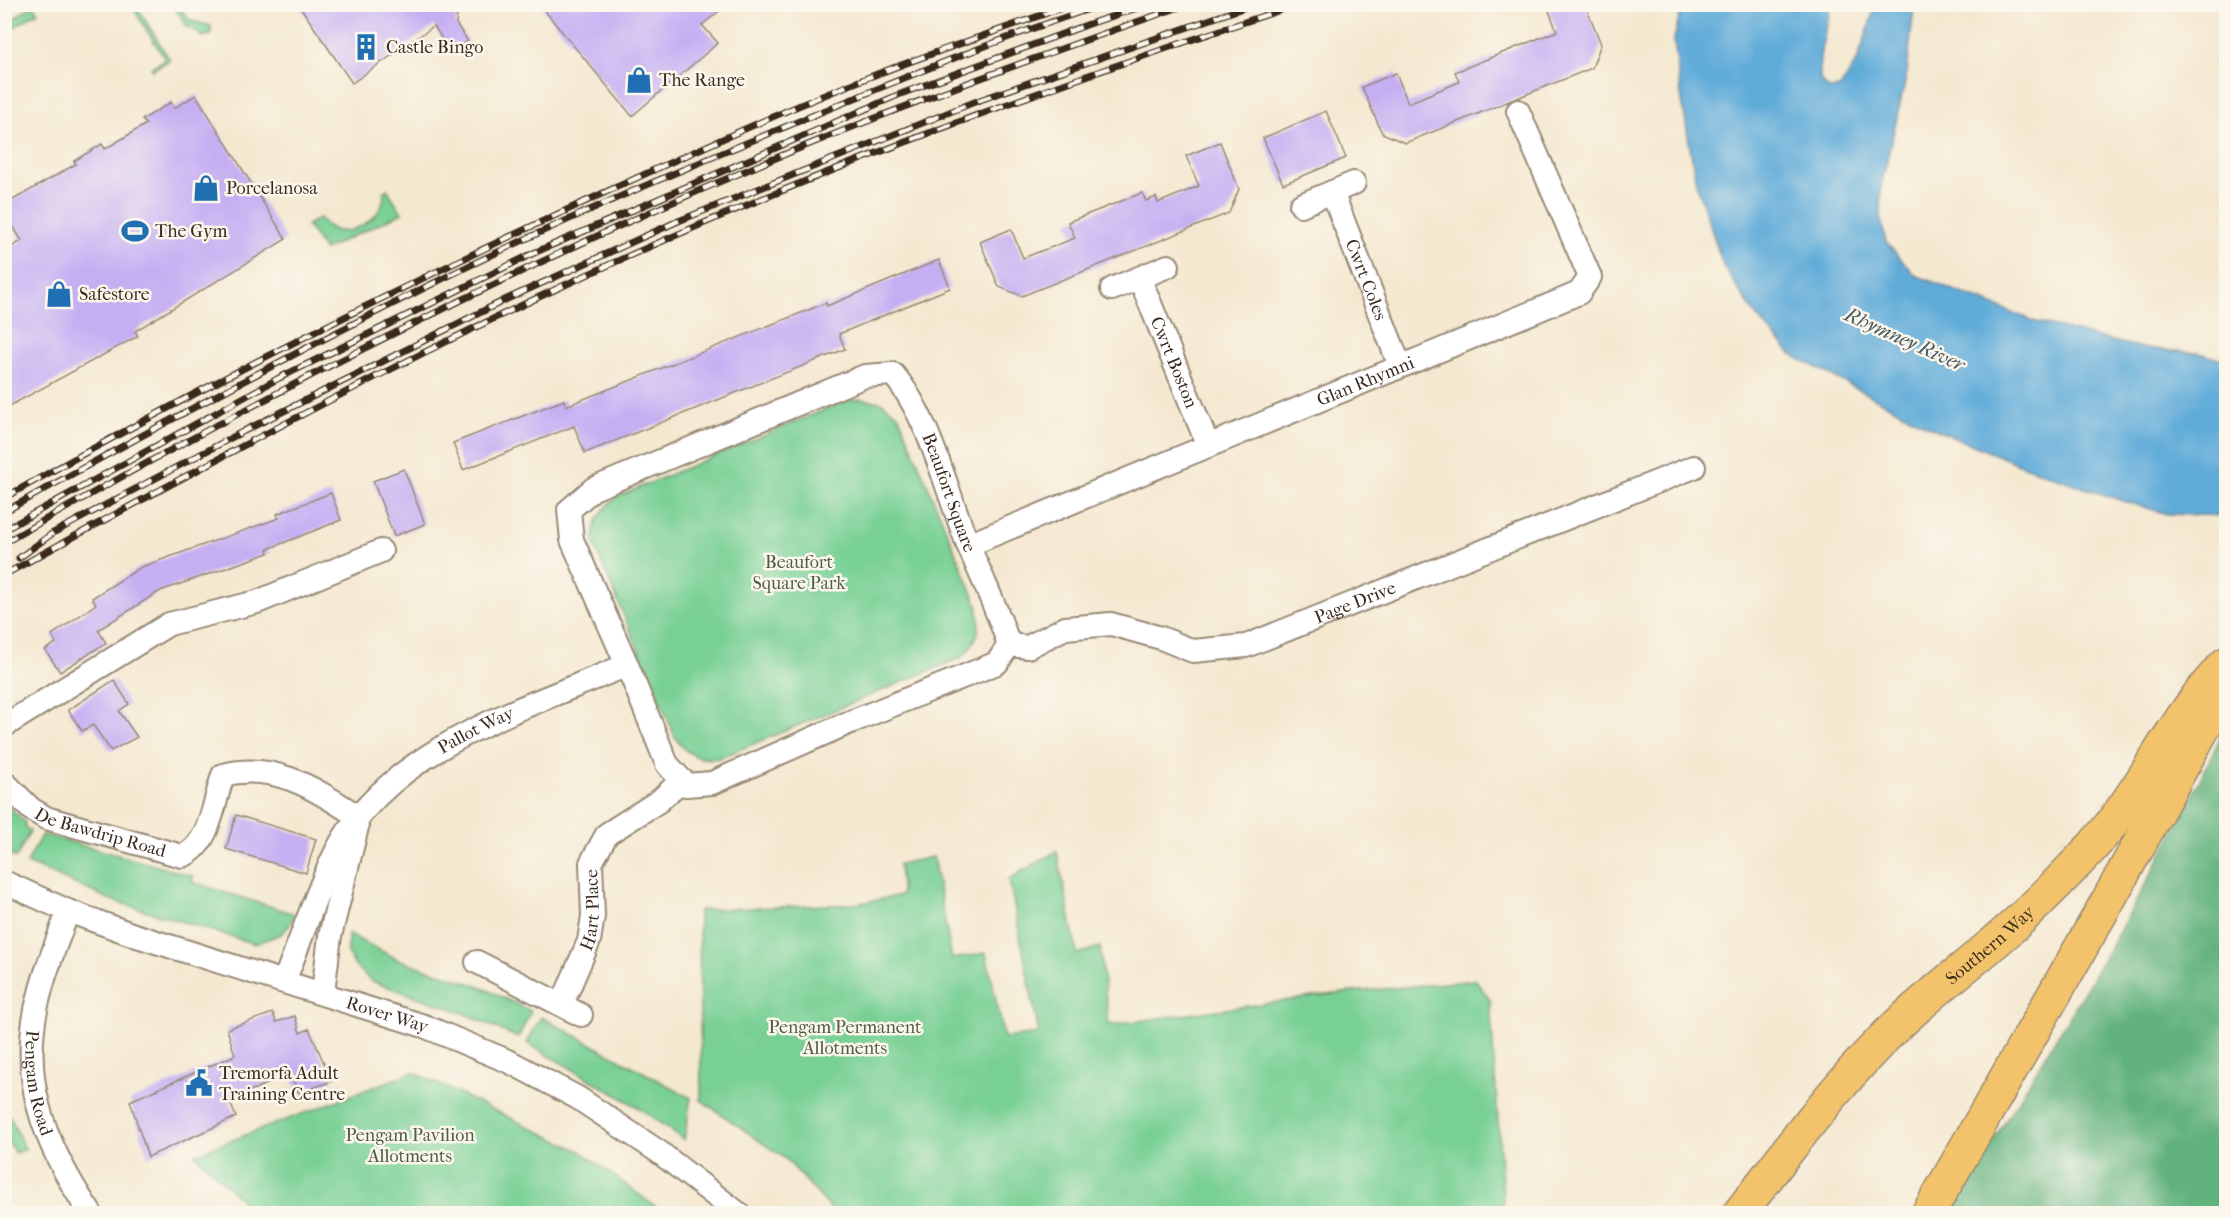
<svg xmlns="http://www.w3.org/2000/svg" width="2231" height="1218" viewBox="0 0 2231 1218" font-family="'IM FELL French Canon',serif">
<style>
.green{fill:#79d095;stroke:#5a7d5a;stroke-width:1.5}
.forest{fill:#62b27e;stroke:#4e6e4e;stroke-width:1.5}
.water{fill:#60acd9;stroke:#4e6b7c;stroke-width:1.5}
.building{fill:#c5aff3}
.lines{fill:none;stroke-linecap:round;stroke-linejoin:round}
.minor-casing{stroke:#988977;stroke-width:26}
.primary-casing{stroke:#988977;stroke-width:36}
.minor{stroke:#fff;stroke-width:22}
.primary{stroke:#f2c36a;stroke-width:33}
.rail-casing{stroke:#3b2a1e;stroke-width:7}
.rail{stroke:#fbf7ec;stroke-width:4.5;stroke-dasharray:14;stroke-linecap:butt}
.labels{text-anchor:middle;stroke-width:5;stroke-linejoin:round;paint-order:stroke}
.poi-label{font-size:18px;fill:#3b2a1e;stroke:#fbf7ec;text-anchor:start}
.street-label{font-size:18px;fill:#3b2a1e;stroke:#fbf7ec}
.park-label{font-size:18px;fill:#4e5c42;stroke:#fbf7ec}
.water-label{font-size:20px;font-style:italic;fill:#48585f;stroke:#fbf7ec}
</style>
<rect width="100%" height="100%" fill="#fbf7ec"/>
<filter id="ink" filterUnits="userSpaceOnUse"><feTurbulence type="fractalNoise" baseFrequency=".0167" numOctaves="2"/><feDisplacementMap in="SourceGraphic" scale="12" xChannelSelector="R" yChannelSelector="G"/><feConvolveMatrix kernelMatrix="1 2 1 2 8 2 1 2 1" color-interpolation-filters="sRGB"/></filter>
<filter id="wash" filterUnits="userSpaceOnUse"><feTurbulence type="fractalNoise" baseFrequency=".008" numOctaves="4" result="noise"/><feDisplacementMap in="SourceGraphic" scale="24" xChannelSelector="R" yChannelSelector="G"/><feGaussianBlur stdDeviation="1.35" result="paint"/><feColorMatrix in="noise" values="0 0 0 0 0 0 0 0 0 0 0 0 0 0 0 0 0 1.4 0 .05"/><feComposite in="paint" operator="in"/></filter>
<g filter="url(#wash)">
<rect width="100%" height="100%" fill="#f4e8d0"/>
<path class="green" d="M33,5L38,12L5,33V25Z
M131,5H136L170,60L152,70L151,68L165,59Z
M173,5H179L189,20L211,26V35L202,37L191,27L188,28Z
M387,189L402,213L324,250L307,225L320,218C325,224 330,230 339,231C357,234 389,212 383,192Z
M860,399L881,402L898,414L977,604C981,629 980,638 962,657L720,758C701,761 685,754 675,737L595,547C590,525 601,510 617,497L847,400Z
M5,803L25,822V827L30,831L16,858L5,852Z
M42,834L193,876L192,882L295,914L289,926L281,934L255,944L111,900L27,863Z
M1057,851L1077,954L1100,947L1109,1025L1342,993L1476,980L1490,1000L1504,1213H835L787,1160L701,1100L699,910L856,904L902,895L899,864L933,857L952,959L986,953L1004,1038L1039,1034L1009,879Z
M348,934L397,959L481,987L531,1011L518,1038L461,1012L371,981L355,966L348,953Z
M541,1017L691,1098L684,1140L636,1106L527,1043Z
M413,1072L580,1151L664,1213H254L195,1154Z
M4,1104L25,1149L15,1153L5,1136Z"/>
<path class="forest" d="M2226,724V1213H1949C2047,1053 2149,895 2226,724Z"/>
<path class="water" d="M1682,5H1831L1820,56V80L1829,89L1840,88L1858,59L1876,5H1914L1907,73L1881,187L1880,216L1886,242L1915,275L2039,323L2142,348L2199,353L2226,361V516L2167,514L2104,495L2016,463L1930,427L1792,355L1757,317L1724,268L1696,183L1680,89L1674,40Z"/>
<g id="blocks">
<path class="building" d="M298,4H458L456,24L468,41L450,52L434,26L352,83Z
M539,4H728L702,25L718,43L632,116Z
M1565,4H1585L1601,44L1592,68L1405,143L1382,133L1362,87L1396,73L1408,103L1459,82L1455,72L1557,31L1549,11Z
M196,95L286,239L135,331L138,336L4,409V251L22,241L4,211V205L76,164L74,161L102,144L105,149L125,137L146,124L142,120L171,102L174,108Z
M1326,111L1346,158L1283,184L1263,138Z
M1220,142L1239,189L1229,213L1022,296L999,287L980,242L1011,229L1023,258L1075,238L1068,222L1142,193L1146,201L1156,197L1158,203L1199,186L1186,156Z
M939,260L950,288L839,334L845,349L585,453L574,426L463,470L453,443L564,400L566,406L826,303L827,306Z
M404,469L425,524L394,536L373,481Z
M331,493L341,520L268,549L269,553L160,591L98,630L106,643L60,672L45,650L56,643L52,635L96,604L92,598L141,567L279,518L277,514Z
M114,680L129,704L119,711L137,737L111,751L93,725L82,731L68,710Z
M236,815L316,839L306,873L226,849Z
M273,1013L276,1022L295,1016L300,1033L309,1029L332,1081L299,1093L290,1074L229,1100L236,1117L148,1157L130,1101L235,1055L227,1029Z"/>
</g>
</g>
<g filter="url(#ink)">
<use href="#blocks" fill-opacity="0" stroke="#988977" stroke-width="1.5"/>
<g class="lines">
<defs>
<g id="minor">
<path id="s1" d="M1332,192L1400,366"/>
<path d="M1301,205L1354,183"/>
<path id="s2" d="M1140,279L1208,445"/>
<path d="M1112,289L1168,266"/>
<path id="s3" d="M968,545L1579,293L1590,277L1518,111"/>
<path id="s4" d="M1009,645L1028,647L1065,628L1111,624L1161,638L1193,651L1246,646L1694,467"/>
<path d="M4,726L169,624L257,602L381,551"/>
<path id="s5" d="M4,782L31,809L46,818L182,856C210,846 214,801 223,775C275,761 316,790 359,817"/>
<path id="s6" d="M4,882L68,911L134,935L424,1026L510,1062L578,1098L659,1152L739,1214"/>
<path id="s7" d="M68,911C59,937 48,963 41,989C16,1075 43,1143 91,1214"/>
<path d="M477,962L581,1015"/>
<path id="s8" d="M284,981C302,938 316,891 337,850C390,747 528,707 627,665L572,540L569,510L593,489L865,376L893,374C930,417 947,494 969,547C983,580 998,611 1009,645L997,663L848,723L712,783L686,785L667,764L627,665"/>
<path d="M323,992L330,936L357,827"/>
<path id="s9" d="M562,1004L589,941L593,916L591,863L607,834L659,801L682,780"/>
</g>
<g id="primary">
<path id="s10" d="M1739,1214C1785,1154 1830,1093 1883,1039C1920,1001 1963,970 2003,935C2035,907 2064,877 2093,846C2144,790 2173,717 2226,664"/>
<path d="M1928,1214L2110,897L2221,696"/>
</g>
</defs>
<use href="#minor" class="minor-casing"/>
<use href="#primary" class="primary-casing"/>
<use href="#minor" class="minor"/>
<use href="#primary" class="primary"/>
<defs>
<path id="rail" d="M4,498C197,389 394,289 595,197C693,152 792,106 893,68C952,46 1012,26 1072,4
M4,512C143,434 282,359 424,288C545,227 671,174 797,122C898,80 1000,38 1104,4
M4,530L279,378L536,252L898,95L1089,24L1149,4
M4,543C252,401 507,270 771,160C908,103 1048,53 1188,4
M19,558L53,533L244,431L507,299L676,222L977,101L1254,4
M4,575C219,457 434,341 658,243C868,151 1082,75 1299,4"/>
</defs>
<use href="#rail" class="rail-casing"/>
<use href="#rail" class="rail"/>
</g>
</g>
<defs>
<symbol id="building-bare" viewBox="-9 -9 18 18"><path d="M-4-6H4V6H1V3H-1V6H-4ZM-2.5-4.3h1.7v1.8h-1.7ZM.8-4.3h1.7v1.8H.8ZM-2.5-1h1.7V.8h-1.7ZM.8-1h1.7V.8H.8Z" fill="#1f6fb2" stroke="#fbf7ec" stroke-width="2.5" paint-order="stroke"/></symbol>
<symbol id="shop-bare" viewBox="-9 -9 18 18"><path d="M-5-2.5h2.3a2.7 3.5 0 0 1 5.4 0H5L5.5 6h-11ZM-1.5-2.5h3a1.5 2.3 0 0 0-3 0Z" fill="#1f6fb2" stroke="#fbf7ec" stroke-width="2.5" paint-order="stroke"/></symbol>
<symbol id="stadium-bare" viewBox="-9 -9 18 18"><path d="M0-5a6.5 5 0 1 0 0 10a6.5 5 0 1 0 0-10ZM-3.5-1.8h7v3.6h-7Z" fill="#1f6fb2" stroke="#fbf7ec" stroke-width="2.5" paint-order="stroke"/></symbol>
<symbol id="civic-bare" viewBox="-9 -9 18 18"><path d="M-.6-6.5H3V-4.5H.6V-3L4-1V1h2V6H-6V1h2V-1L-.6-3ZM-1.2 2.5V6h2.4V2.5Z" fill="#1f6fb2" stroke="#fbf7ec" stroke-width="2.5" paint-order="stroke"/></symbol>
</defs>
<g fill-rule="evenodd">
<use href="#building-bare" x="347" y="28" width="38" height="38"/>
<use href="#shop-bare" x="620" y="61" width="38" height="38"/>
<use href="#shop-bare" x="187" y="169" width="38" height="38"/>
<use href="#stadium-bare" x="116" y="212" width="38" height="38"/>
<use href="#shop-bare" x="40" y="275" width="38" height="38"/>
<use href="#civic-bare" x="180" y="1064" width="38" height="38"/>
</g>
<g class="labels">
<g class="poi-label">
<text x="386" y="53">Castle Bingo</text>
<text x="659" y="86">The Range</text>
<text x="226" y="194">Porcelanosa</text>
<text x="155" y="237">The Gym</text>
<text x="79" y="300">Safestore</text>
<text x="219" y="1079">Tremorfa Adult<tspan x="219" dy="21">Training Centre</tspan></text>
</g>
<g class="street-label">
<text dy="6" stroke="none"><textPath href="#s1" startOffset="94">Cwrt Coles</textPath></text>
<text dy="6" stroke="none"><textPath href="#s2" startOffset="90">Cwrt Boston</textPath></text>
<text dy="6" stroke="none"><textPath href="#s3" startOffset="430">Glan Rhymni</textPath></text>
<text dy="6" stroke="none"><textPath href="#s8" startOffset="1146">Beaufort Square</textPath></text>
<text dy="6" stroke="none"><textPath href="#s4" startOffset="364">Page Drive</textPath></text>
<text dy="6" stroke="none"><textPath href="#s8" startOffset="328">Pallot Way</textPath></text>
<text dy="6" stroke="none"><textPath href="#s5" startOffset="112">De Bawdrip Road</textPath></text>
<text dy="6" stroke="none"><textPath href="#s9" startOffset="100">Hart Place</textPath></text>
<text dy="6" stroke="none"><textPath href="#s10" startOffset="369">Southern Way</textPath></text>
<text dy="6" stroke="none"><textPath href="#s6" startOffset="406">Rover Way</textPath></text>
<text dy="6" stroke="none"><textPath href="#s7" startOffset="178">Pengam Road</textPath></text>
</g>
<g class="park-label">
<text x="799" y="568">Beaufort<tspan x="799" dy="21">Square Park</tspan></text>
<text x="845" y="1033">Pengam Permanent<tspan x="845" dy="21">Allotments</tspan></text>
<text x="410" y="1141">Pengam Pavilion<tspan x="410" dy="21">Allotments</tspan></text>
</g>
<g class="water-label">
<text transform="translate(1905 339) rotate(24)" y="7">Rhymney River</text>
</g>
</g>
<rect width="2231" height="1218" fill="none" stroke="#fbf7ec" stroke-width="24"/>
</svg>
